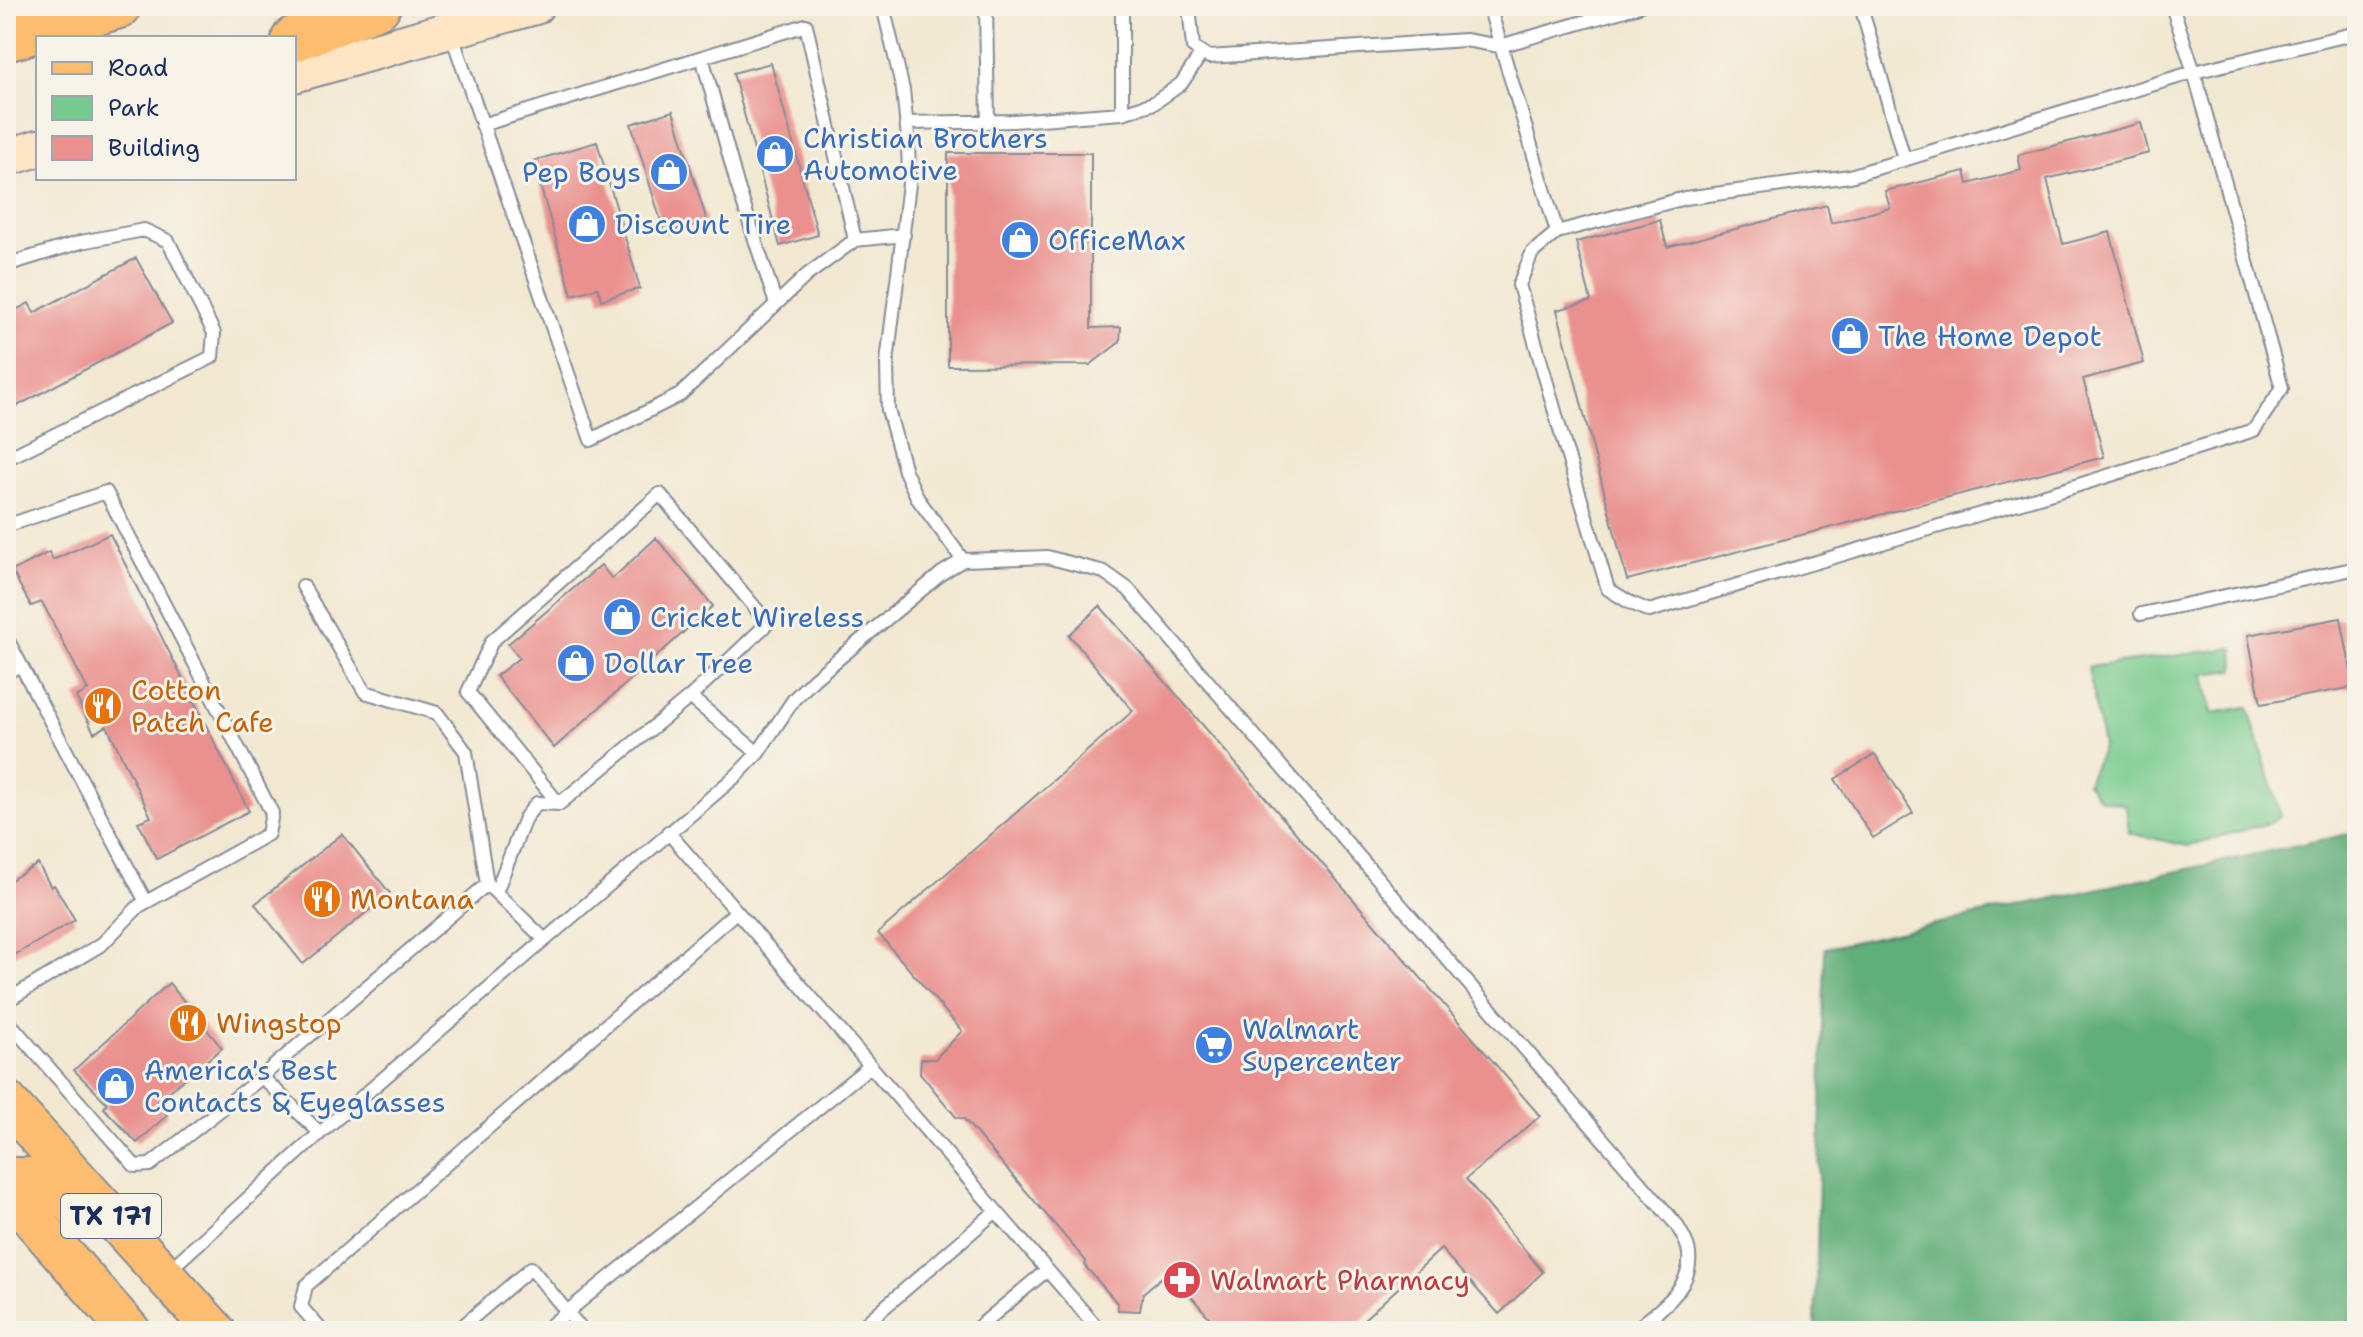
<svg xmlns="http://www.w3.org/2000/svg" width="2363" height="1337" viewBox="0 0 2363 1337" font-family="'Shantell Sans',sans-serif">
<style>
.green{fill:#77ca8d;stroke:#497c76;stroke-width:2}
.forest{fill:#61ae78;stroke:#3e6e6b;stroke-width:2}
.building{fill:#ea908e}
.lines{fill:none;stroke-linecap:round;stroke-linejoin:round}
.lane-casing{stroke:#868c98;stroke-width:16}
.secondary-casing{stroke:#868c98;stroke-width:40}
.primary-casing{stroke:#868c98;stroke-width:44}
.highway-casing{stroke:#868c98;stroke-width:48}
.lane{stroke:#fff;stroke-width:12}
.secondary{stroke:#fee5c5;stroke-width:36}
.primary{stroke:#fcbd6f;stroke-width:40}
.highway{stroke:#fcbd6f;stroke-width:44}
.labels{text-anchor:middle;stroke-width:6;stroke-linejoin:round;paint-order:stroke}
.shield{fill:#f7f3e8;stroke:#5d6a87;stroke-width:2}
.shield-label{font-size:26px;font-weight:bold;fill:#1b2f5e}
.shop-label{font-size:28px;fill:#366cbe;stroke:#f7f3e8;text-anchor:start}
.food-label{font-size:28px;fill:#c56008;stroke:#f7f3e8;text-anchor:start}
.health-label{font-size:28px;fill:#be3a42;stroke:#f7f3e8;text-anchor:start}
</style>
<rect width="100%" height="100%" fill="#f7f3e8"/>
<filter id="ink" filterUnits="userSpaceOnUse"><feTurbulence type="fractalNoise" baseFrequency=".0125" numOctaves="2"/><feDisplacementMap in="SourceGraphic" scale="16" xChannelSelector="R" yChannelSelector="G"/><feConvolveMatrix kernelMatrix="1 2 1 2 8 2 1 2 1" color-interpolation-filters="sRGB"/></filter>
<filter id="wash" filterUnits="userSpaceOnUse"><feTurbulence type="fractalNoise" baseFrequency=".006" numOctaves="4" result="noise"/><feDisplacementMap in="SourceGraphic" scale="32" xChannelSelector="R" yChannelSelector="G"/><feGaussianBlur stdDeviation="1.8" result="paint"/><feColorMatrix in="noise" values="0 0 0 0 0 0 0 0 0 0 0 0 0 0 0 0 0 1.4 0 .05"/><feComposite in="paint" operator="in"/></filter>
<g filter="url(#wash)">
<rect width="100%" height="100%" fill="#f2e8d1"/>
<path class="green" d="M2234,648L2235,670L2204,674L2212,713L2248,707L2281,816L2272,822L2187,846L2129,833L2126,805L2100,799L2087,782L2103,746L2088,667Z"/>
<path class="forest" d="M2357,832V1331H1815L1825,948Z"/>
<g id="blocks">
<path class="building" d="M771,63L818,235L780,246L733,73Z
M673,111L707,221L665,234L631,124Z
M2141,123L2149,153L2047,179L2063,244L2110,232L2144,363L2083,379L2104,457L1627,580L1557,310L1591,301L1576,242L1660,220L1667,247L1827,205L1831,223L1890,208L1885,191L1965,171L1968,184L2021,170L2018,155Z
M597,142L640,288L601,300L598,288L572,295L533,161Z
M948,153H1091V328L1121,327L1120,342L1090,365L948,366Z
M136,258L172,323L6,412V315L29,303L34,313Z
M110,534L249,811L157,859L138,822L151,817L107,726L94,733L76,697L88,690L42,602L31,606L12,571L49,552L53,560Z
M656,538L713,606L554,748L496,676L519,658L508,644L601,565L612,579Z
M1100,606L1540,1116L1466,1179L1543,1272L1499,1314L1441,1249L1351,1331H1221L1169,1271L1143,1293L1140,1311L1118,1310L1117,1303L1085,1266L1086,1261L964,1119L956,1117L920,1073L921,1059H935L962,1031L878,933L1133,711L1069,635Z
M2341,618L2354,687L2261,704L2248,635Z
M1875,754L1913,813L1873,838L1835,779Z
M342,834L390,893L303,964L255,904Z
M38,864L51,887L54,885L75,920L6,960V883Z
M169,983L222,1048L156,1102L167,1115L137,1143L104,1108L107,1103L74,1070Z"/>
</g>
</g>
<g filter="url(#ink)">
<use href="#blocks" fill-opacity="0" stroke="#868c98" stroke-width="2"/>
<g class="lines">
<defs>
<path id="lane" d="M986,6L988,122
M1122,6V113
M1189,6L1193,47L1209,57L1465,40L1500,46L1639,6
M1489,6L1557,232L1685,198L1850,176L2194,72L2357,33
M1861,6L1904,159
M451,33L591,440L680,395L807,275L855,240L904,235
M702,57L737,184L776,304
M906,123L1013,121L1122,113L1154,103L1181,84L1202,53
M482,125L806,25L855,240
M1557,232L1532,253L1519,285L1565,447L1608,589L1629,602L1649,611L2066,489L2254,430L2282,388L2194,72L2172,6
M6,265L81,242L144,230L168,241L214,333L212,357L6,459
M6,526L106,492L272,813L268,834L139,906L102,944L6,1001
M963,560L1047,557L1104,572L1128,589L1676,1224C1680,1231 1686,1240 1688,1248C1697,1286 1659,1310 1634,1331
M303,586L365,692L437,713L466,752L487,884
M2141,614L2357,568
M6,637L146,902
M6,673L20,665
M559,804L468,692L492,641L660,494L768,623L690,697
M668,832L1100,1331
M496,892L525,818L537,803L559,804L690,697L758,753
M6,1019L135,1166L150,1165L262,1077L320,1133
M260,1078L487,884L544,939
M167,1272L320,1133L737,775L758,753L794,699L814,679L942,573L963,560L918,499L905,471L888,410L887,362L909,184L908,138L903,90L883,6
M322,1331L301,1307L306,1286L736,912
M457,1331L531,1268L567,1312L544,1331
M583,1331L567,1312L870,1066
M857,1331L996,1211
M974,1331L1047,1270"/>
<path id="secondary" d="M294,74L535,6
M6,158L38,148"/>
<path id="primary" d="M6,1101L215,1331
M6,1178H30L52,1182L80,1212
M6,1189L130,1331"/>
<path id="highway" d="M6,39L119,6
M294,39L378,6"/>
</defs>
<use href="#lane" class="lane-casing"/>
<use href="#secondary" class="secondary-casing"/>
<use href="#primary" class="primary-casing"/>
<use href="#highway" class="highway-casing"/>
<use href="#lane" class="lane"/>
<use href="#secondary" class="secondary"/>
<use href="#primary" class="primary"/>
<use href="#highway" class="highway"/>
</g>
</g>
<defs>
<symbol id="shop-disc" viewBox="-11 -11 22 22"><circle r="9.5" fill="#3f7fe0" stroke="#f7f3e8"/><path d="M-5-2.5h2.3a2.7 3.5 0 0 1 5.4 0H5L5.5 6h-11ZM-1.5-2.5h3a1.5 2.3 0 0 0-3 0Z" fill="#fff"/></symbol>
<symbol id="restaurant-disc" viewBox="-11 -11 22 22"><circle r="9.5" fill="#e8710a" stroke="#f7f3e8"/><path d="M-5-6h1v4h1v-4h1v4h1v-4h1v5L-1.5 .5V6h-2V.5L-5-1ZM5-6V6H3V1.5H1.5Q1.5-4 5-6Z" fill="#fff"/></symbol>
<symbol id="supermarket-disc" viewBox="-11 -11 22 22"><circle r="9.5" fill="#3f7fe0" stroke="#f7f3e8"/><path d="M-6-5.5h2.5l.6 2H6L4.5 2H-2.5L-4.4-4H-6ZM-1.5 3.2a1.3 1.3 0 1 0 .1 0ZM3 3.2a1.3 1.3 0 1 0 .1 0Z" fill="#fff"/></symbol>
<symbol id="pharmacy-disc" viewBox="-11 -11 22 22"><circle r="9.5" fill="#e0444e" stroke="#f7f3e8"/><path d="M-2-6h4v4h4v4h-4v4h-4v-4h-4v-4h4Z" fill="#fff"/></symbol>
</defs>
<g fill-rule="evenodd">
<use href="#shop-disc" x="753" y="132" width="44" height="44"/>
<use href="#shop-disc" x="647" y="150" width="44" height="44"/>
<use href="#shop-disc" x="565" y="202" width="44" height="44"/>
<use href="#shop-disc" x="998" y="218" width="44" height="44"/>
<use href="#shop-disc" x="1828" y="314" width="44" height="44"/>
<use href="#shop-disc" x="600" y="595" width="44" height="44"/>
<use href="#shop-disc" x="554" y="641" width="44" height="44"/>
<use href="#restaurant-disc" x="81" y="684" width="44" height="44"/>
<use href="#restaurant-disc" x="300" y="877" width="44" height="44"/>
<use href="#restaurant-disc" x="166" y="1001" width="44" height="44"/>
<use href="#supermarket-disc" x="1192" y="1023" width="44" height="44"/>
<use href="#shop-disc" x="94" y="1064" width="44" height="44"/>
<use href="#pharmacy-disc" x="1160" y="1258" width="44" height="44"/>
</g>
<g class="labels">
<rect class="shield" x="61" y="1194" width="100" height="44" rx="6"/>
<g class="shield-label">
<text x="111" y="1225">TX 171</text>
</g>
<g class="shop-label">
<text x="803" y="148">Christian Brothers<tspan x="803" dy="32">Automotive</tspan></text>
<text x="641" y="182" text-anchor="end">Pep Boys</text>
<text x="615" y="234">Discount Tire</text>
<text x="1048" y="250">OfficeMax</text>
<text x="1878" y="346">The Home Depot</text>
<text x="650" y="627">Cricket Wireless</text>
<text x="604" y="673">Dollar Tree</text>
<text x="1242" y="1039">Walmart<tspan x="1242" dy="32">Supercenter</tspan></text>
<text x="144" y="1080">America's Best<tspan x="144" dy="32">Contacts &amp; Eyeglasses</tspan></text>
</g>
<g class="food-label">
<text x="131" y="700">Cotton<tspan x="131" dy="32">Patch Cafe</tspan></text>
<text x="350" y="909">Montana</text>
<text x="216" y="1033">Wingstop</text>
</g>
<g class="health-label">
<text x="1210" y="1290">Walmart Pharmacy</text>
</g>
</g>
<rect width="2363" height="1337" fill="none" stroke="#f7f3e8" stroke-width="32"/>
<rect x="36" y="36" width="260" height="144" fill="#f7f3e8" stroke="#9fa5b1" stroke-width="2"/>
<rect x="52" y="62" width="40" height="12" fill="#fcbd6f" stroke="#9fa5b1" stroke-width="2"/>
<text x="108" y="76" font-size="24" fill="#1b2f5e">Road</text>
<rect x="52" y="96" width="40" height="24" fill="#77ca8d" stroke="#9fa5b1" stroke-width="2"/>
<text x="108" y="116" font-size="24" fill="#1b2f5e">Park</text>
<rect x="52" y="136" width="40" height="24" fill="#ea908e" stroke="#9fa5b1" stroke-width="2"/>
<text x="108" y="156" font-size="24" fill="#1b2f5e">Building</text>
</svg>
